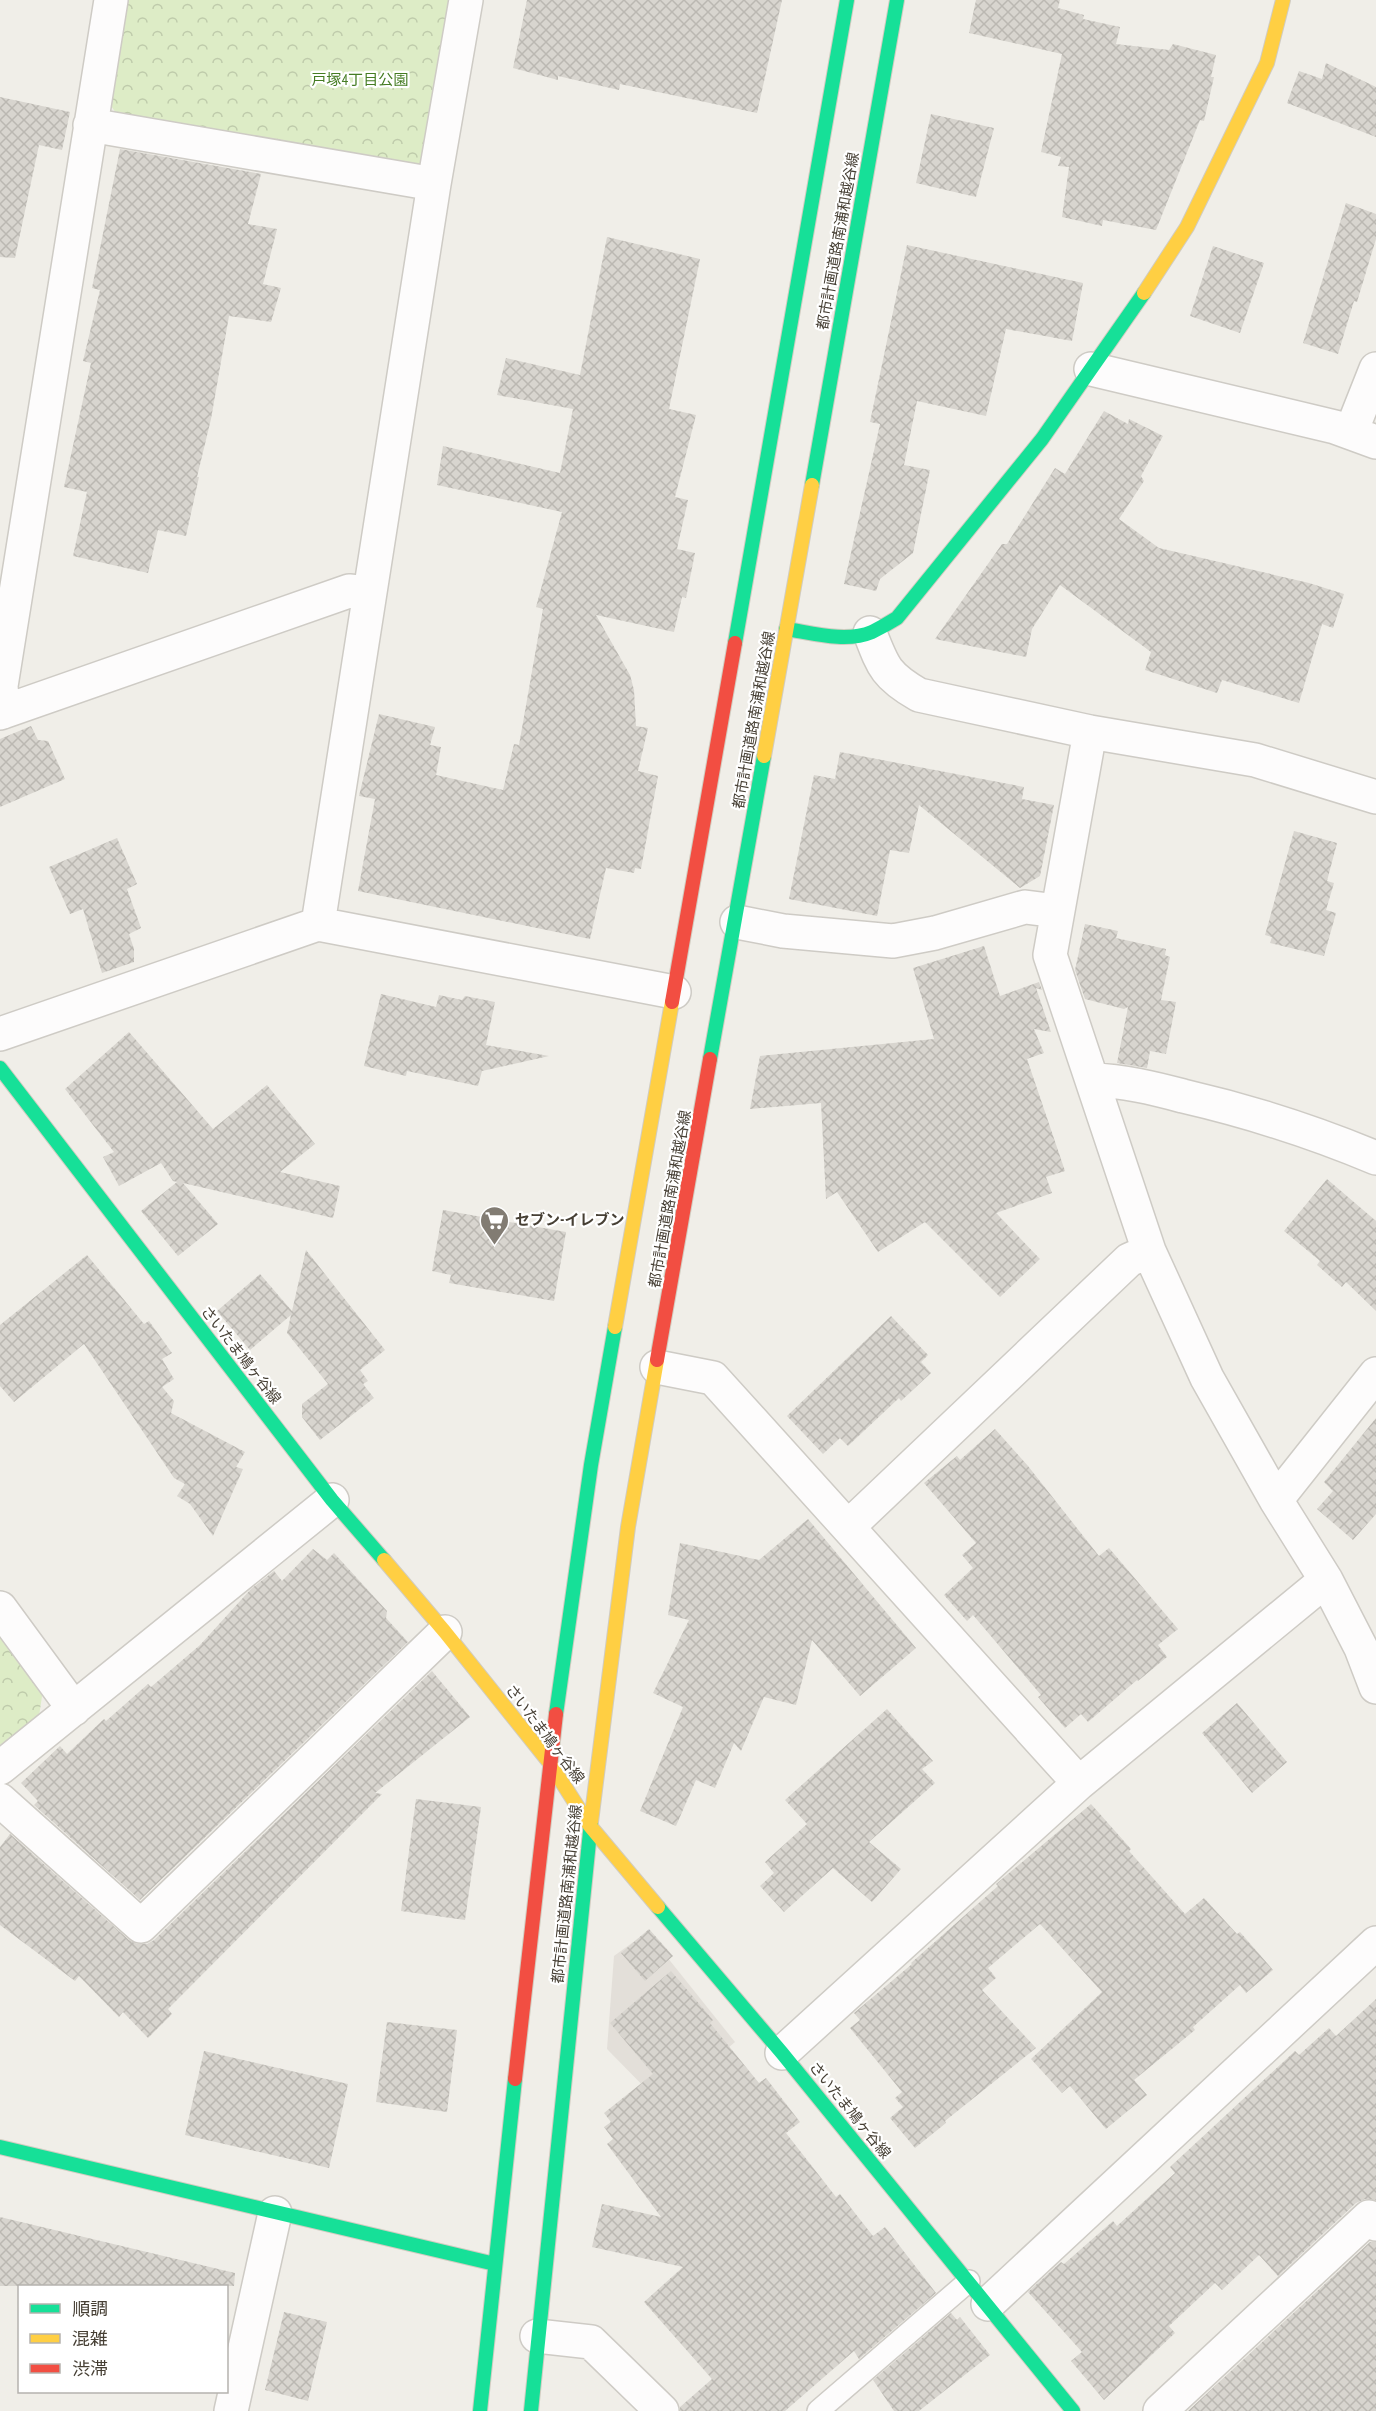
<svg xmlns="http://www.w3.org/2000/svg" width="1376" height="2411" viewBox="0 0 1376 2411" font-family="'PT Sans Narrow','Noto Sans JP',sans-serif">
<style>
.industrial{fill:#e3dfd9}
.park{fill:url(#park-crowns)}
.building{fill:url(#building-cross-hatch)}
.lines{fill:none;stroke-linecap:round;stroke-linejoin:round}
.lane-casing{stroke:#cecbc5;stroke-width:24}
.street-casing{stroke:#cecbc5;stroke-width:36}
.fast-casing{stroke:#d1ccc0;stroke-width:16}
.slow-casing{stroke:#d1ccc0;stroke-width:16}
.jam-casing{stroke:#d1ccc0;stroke-width:16}
.lane{stroke:#fdfcfc;stroke-width:21}
.street{stroke:#fdfcfc;stroke-width:33}
.fast{stroke:#16e098;stroke-width:14}
.slow{stroke:#ffcf43;stroke-width:14}
.jam{stroke:#f24e42;stroke-width:14}
.labels{text-anchor:middle;stroke-width:4.5;stroke-linejoin:round;paint-order:stroke}
.park-label{font-size:15px;fill:#457c23;stroke:#fff}
.street-label{font-size:15px;fill:#463f34;stroke:#fff}
.poi-label{font-size:15px;font-weight:bold;fill:#463f34;stroke:#fff;text-anchor:start}
</style>
<defs>
<pattern id="park-crowns" width="20" height="18" patternUnits="userSpaceOnUse" patternTransform="scale(1.5)"><rect width="20" height="18" fill="#ddecc6"/><path d="M2 6a3 3 0 1 1 6 0M12 15a3 3 0 1 1 6 0" fill="none" stroke="#bfcbab"/></pattern>
<pattern id="building-cross-hatch" width="8" height="8" patternUnits="userSpaceOnUse" patternTransform="scale(1.5)"><rect width="8" height="8" fill="#d8d5cf"/><path d="M0 0l8 8M0 8l8-8" fill="none" stroke="#bbb8b2"/></pattern>
</defs>
<rect width="100%" height="100%" fill="#f0eee8"/>
<path class="industrial" d="M647,1932L735,2042L661,2104L607,2049L614,1956Z"/>
<path class="park" d="M122,0H454L427,161L411,169L118,116L107,100Z
M0,1619L45,1677L39,1716L0,1745Z"/>
<path class="building" d="M527,0H782L757,113L620,84L619,90L558,76V80L513,68Z
M976,0H1060L1058,8L1084,15L1083,19L1120,27L1116,44L1169,50L1173,44L1216,55L1211,77H1214L1204,121L1200,120L1156,230L1103,220L1102,226L1062,217L1069,167L1058,166L1061,157L1041,152L1062,54L969,33Z
M1326,63L1376,87V137L1287,103L1299,71L1322,79Z
M0,97L70,112L62,150L39,145L15,258L0,257Z
M931,114L994,128L976,197L916,183Z
M120,149L261,174L248,224L277,229L263,284L281,288L271,322L229,316L211,419L197,477H199L186,536L158,530L148,573L73,556L87,492L64,487L91,363L83,361L100,290L92,288Z
M1346,203L1376,214V239L1357,302L1354,301L1338,354L1303,343Z
M607,237L700,259L669,409L696,415L675,497L688,500L677,549L695,553L686,598L682,597L674,632L596,615L630,675L634,690L636,726L648,728L638,771L658,776L641,869L635,868L634,873L606,868L590,939L358,891L375,799L359,796L379,714L435,727L430,745L441,747L436,775L503,790L514,744L519,745L543,609L536,607L562,512L437,485L443,446L560,473L573,409L497,395L506,358L580,375Z
M907,245L1083,283L1072,341L1006,329L986,416L917,401L904,465L930,470L913,553L880,579L876,591L844,584L880,424L870,422Z
M1213,246L1264,263L1240,333L1190,316Z
M1104,411L1128,424L1129,419L1163,436L1141,476L1144,481L1119,519L1159,548L1309,583L1344,594L1333,628L1322,624L1299,703L1222,680L1217,693L1145,670L1151,652L1060,585L1032,629L1026,657L935,639L1002,544H1007L1055,468L1065,474Z
M31,726L38,740L48,741L65,779L0,807V739Z
M840,752L1024,787L1022,799L1054,805L1040,876L1020,888L919,805L909,853L890,850L877,916L789,899L814,775L835,779Z
M1294,831L1337,843L1327,881L1334,883L1326,910L1336,913L1324,956L1270,943L1272,937L1265,935Z
M117,838L137,884L127,889L141,928L129,934L134,949V962L102,973L83,909L70,914L49,867Z
M1085,924L1118,931L1116,938L1166,949L1165,955L1170,957L1161,1000L1176,1002L1166,1054L1150,1051L1147,1068L1117,1063L1128,1007L1124,1009L1085,999L1075,970Z
M984,946L1000,996L1039,982L1042,990L1036,988L1051,1032L1034,1029L1044,1053L1027,1059L1065,1171L1046,1177L1052,1193L996,1213L1040,1259L1000,1297L925,1222L878,1252L837,1192L826,1199L821,1103L750,1109L760,1056L934,1039L913,968Z
M381,994L436,1007L439,995L462,1000L465,996L495,1002L486,1045L549,1056L482,1071L478,1086L407,1071L406,1076L364,1066Z
M129,1032L213,1129L267,1085L315,1144L280,1172L340,1186L333,1218L183,1183L218,1224L178,1256L141,1211L177,1182L173,1181L161,1163L119,1186L103,1157L114,1152L65,1089Z
M1327,1179L1376,1221V1311L1346,1282L1342,1287L1317,1265L1320,1261L1284,1231Z
M443,1210L566,1232L554,1301L449,1283L451,1275L432,1271Z
M306,1250L385,1350L360,1370L368,1381L363,1384L374,1398L320,1440L302,1417V1404L328,1384L287,1333L291,1315L250,1350L217,1311L260,1274L292,1311Z
M87,1255L144,1324L149,1321L172,1353L162,1359L174,1379L162,1387L174,1401L171,1413L245,1452L236,1467L243,1469L213,1536L190,1504L177,1496L185,1484L174,1478L84,1344L14,1402L0,1386V1325Z
M891,1316L928,1355L921,1362L931,1373L901,1401L899,1398L848,1446L840,1438L823,1454L787,1416Z
M1376,1418V1514L1353,1540L1317,1509L1333,1491L1324,1482Z
M995,1429L1028,1466L1099,1556L1109,1548L1178,1629L1158,1645L1167,1657L1138,1681L1137,1680L1088,1722L1081,1714L1065,1728L1038,1697L1041,1695L973,1615L967,1621L944,1595L973,1568L962,1555L976,1543L924,1483L957,1456L960,1460Z
M808,1519L916,1648L860,1696L812,1640L796,1705L764,1697L741,1751L734,1743L715,1788L696,1780L676,1826L640,1811L683,1707L653,1693L689,1620L668,1615L680,1543L759,1560Z
M313,1549L327,1560L334,1553L387,1611L386,1618L408,1642L140,1900L34,1805L38,1801L21,1783L60,1746L67,1754L104,1719L106,1721L148,1684L151,1687L200,1645L251,1589L274,1571L282,1581Z
M432,1671L470,1717L375,1793L382,1794L168,2009L172,2014L148,2038L123,2012L119,2017L79,1976L75,1981L0,1925V1847L10,1834L129,1940L137,1944H147L154,1940Z
M1237,1703L1287,1762L1252,1793L1202,1733Z
M887,1709L933,1761L922,1769L935,1783L869,1842L901,1869L872,1902L833,1868L784,1912L760,1886L774,1873L765,1862L807,1824L785,1800Z
M416,1799L481,1807L465,1920L401,1911Z
M1091,1804L1131,1849L1129,1851L1185,1914L1204,1898L1237,1934L1240,1932L1273,1970L1246,1993L1240,1985L1193,2027L1195,2030L1134,2080L1147,2095L1106,2129L1070,2086L1062,2093L1031,2059L1102,1992L1040,1924L988,1968L996,1978L982,1990L1036,2048L945,2121L946,2123L915,2148L890,2118L903,2107L895,2098L902,2092L850,2028L860,2020L854,2013L912,1964L911,1963L998,1886L996,1884Z
M649,1929L673,1956L645,1981L621,1953Z
M671,1971L713,2020L710,2023L759,2083L766,2078L800,2122L786,2133L836,2197L840,2194L873,2236L885,2227L936,2293L859,2359L854,2351L785,2411H680V2407L712,2379L644,2302L683,2267L592,2247L602,2204L661,2217L607,2144L613,2139L604,2127L611,2122L604,2113L653,2074L610,2023Z
M1376,1999V2200L1365,2199L1356,2203L1278,2276L1259,2255L1222,2290L1215,2283L1169,2326L1175,2333L1104,2400L1071,2361L1082,2352L1028,2292L1061,2262L1064,2264L1113,2221L1117,2226L1175,2173L1170,2167L1295,2051L1299,2055L1329,2028L1336,2036Z
M387,2022L457,2030L447,2112L376,2102Z
M204,2051L348,2084L329,2168L185,2135Z
M0,2217L235,2273L234,2286H0Z
M1370,2242H1376V2411H1188Z
M284,2312L327,2322L308,2401L265,2390Z
M951,2313L957,2320L960,2317L990,2355L919,2411H894L873,2380Z"/>
<g class="lines">
<defs>
<path id="lane" d="M818,2411L969,2281"/>
<path id="street" d="M90,125L434,184
M1091,369L1335,427L1376,442
M1351,432L1376,369
M870,633C883,667 886,676 919,695L1090,732L1255,760L1376,797
M3,712L1,686L111,0
M0,713L349,591L369,593
M1090,732L1050,955L1149,1251L1207,1378L1276,1500L1326,1580L1361,1648L1376,1687
M737,922L783,931L893,941L935,933L1025,907L1057,911
M318,924L434,184L466,0
M0,1034L318,924L674,992
M1092,1080C1124,1081 1153,1088 1183,1096C1248,1111 1314,1132 1376,1158
M657,1367L713,1378L1079,1783
M1276,1500L1376,1374
M848,1527L1129,1260L1149,1251
M0,1608L74,1709
M0,1768L332,1500
M0,1800L141,1926L445,1632
M782,2053L1079,1783L1326,1580
M988,2304L1376,1943
M537,2336L591,2342L662,2411
M231,2411L275,2213
M1160,2411L1369,2217L1376,2224"/>
<path id="fast" d="M812,485L897,0
M786,629C812,633 846,643 872,632C880,628 889,623 897,618L1042,439L1144,293
M735,643L847,0
M710,1059L764,756
M0,1068L332,1500L384,1560
M556,1714L591,1465L615,1327
M658,1907L782,2053L1073,2411
M0,2147L495,2264
M480,2411L515,2079
M531,2411L591,1822"/>
<path id="slow" d="M1144,293L1187,227L1267,63L1283,0
M764,756L812,485
M615,1327L672,1002
M384,1560L445,1632L549,1762L590,1826L658,1907
M591,1822L628,1527L657,1360"/>
<path id="jam" d="M672,1002L735,643
M657,1360L710,1059
M515,2079L556,1714"/>
</defs>
<use href="#lane" class="lane-casing"/>
<use href="#street" class="street-casing"/>
<use href="#fast" class="fast-casing"/>
<use href="#slow" class="slow-casing"/>
<use href="#jam" class="jam-casing"/>
<use href="#lane" class="lane"/>
<use href="#street" class="street"/>
<use href="#fast" class="fast"/>
<use href="#slow" class="slow"/>
<use href="#jam" class="jam"/>
</g>
<defs>
<symbol id="supermarket-pin" viewBox="-11 -11 22 30"><path d="M0 17L-7.5 6A9.5 9.5 0 1 1 7.5 6Z" fill="#827c73" stroke="#fff"/><path d="M-6-5.5h2.5l.6 2H6L4.5 2H-2.5L-4.4-4H-6ZM-1.5 3.2a1.3 1.3 0 1 0 .1 0ZM3 3.2a1.3 1.3 0 1 0 .1 0Z" fill="#fff"/></symbol>
</defs>
<g fill-rule="evenodd">
<use href="#supermarket-pin" x="478" y="1204" width="33" height="45"/>
</g>
<g class="labels">
<g class="park-label">
<text x="360" y="85">戸塚4丁目公園</text>
</g>
<g class="street-label">
<text transform="translate(838 241) rotate(-80)" y="5">都市計画道路南浦和越谷線</text>
<text transform="translate(754 720) rotate(-80)" y="5">都市計画道路南浦和越谷線</text>
<text transform="translate(670 1199) rotate(-80)" y="5">都市計画道路南浦和越谷線</text>
<text transform="translate(241 1355) rotate(52)" y="5">さいたま鳩ヶ谷線</text>
<text transform="translate(545 1734) rotate(53)" y="5">さいたま鳩ヶ谷線</text>
<text transform="translate(567 1894) rotate(-84)" y="5">都市計画道路南浦和越谷線</text>
<text transform="translate(850 2110) rotate(51)" y="5">さいたま鳩ヶ谷線</text>
</g>
<g class="poi-label">
<text x="515" y="1225">セブン-イレブン</text>
</g>
</g>
<rect x="18" y="2285" width="210" height="108" fill="#ffffff" stroke="#b5b2ae" stroke-width="1.5"/>
<rect x="30" y="2304" width="30" height="9" fill="#16e098" stroke="#b5b2ae" stroke-width="1.5"/>
<text x="72" y="2315" font-size="18" fill="#463f34">順調</text>
<rect x="30" y="2334" width="30" height="9" fill="#ffcf43" stroke="#b5b2ae" stroke-width="1.5"/>
<text x="72" y="2345" font-size="18" fill="#463f34">混雑</text>
<rect x="30" y="2364" width="30" height="9" fill="#f24e42" stroke="#b5b2ae" stroke-width="1.5"/>
<text x="72" y="2375" font-size="18" fill="#463f34">渋滞</text>
</svg>
